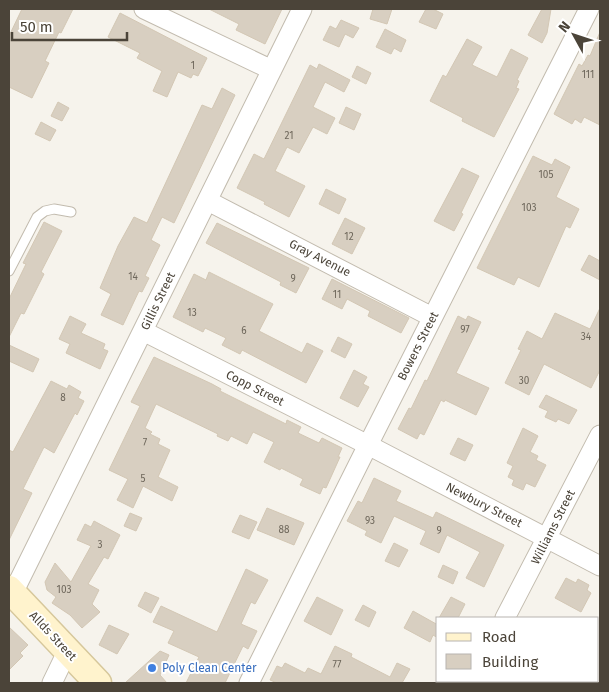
<svg xmlns="http://www.w3.org/2000/svg" width="609" height="692" viewBox="0 0 609 692" font-family="'Fira Sans',sans-serif">
<style>
.building{fill:#d8cfc1;stroke:#d3c7b4}
.lines{fill:none;stroke-linecap:round;stroke-linejoin:round}
.lane-casing{stroke:#c2bbae;stroke-width:11}
.street-casing{stroke:#c2bbae;stroke-width:21}
.secondary-casing{stroke:#d6c79b;stroke-width:29}
.lane{stroke:#fff;stroke-width:9}
.street{stroke:#fff;stroke-width:19}
.secondary{stroke:#fff3cd;stroke-width:26}
.shop-dot{fill:#3f7fe0;stroke:#fff;stroke-width:2}
.labels{text-anchor:middle;stroke-width:4;stroke-linejoin:round;paint-order:stroke}
.number-label{font-size:10px;fill:#6e675b}
.street-label{font-size:12px;fill:#4b4439;stroke:#fff}
.shop-label{font-size:12px;fill:#366cbe;stroke:#fff;text-anchor:start}
</style>
<rect width="100%" height="100%" fill="#f6f3ec"/>
<path class="building" d="M22,9H73L61,33L59,32L45,61L49,63L32,98L9,87V36Z
M209,9H282L265,44L236,30L239,24Z
M373,9H392L387,24L370,19Z
M426,9H433L443,14L436,29L419,22Z
M542,9H551L547,33L542,43L528,35Z
M120,13L207,58L198,76L193,74L191,78L178,72L167,97L153,91L162,71L137,58L140,53L108,37Z
M341,20L359,28L353,38L345,34L339,47L323,40L330,26L336,29Z
M385,29L406,40L401,52L394,48L391,54L376,47Z
M600,32V125L584,117L581,123L575,119L572,124L554,114L579,64L582,66L588,55L590,56Z
M467,39L482,47L472,65L497,77L511,49L528,58L517,80L519,81L516,88L519,89L494,137L462,121L463,118L430,101L443,75L446,77Z
M319,64L350,80L344,92L325,82L313,107L335,118L327,134L313,127L299,153L287,147L275,171L305,186L289,217L264,204L265,202L237,188L254,154L264,159L310,65L317,69Z
M357,66L371,73L366,84L352,77Z
M222,88L235,95L174,223L162,217L151,240L160,245L145,276L149,278L142,292L139,291L123,325L101,315L111,294L100,288L118,246L134,217L147,223L202,105L212,109Z
M58,102L69,108L62,121L51,116Z
M346,107L361,114L354,130L339,123Z
M41,122L56,130L50,141L35,134Z
M533,156L552,165L555,159L570,167L556,197L579,209L570,228L566,226L539,287L518,277L514,285L477,268Z
M462,168L479,176L461,213L463,214L454,231L434,221Z
M326,189L346,199L339,214L319,204Z
M345,218L365,228L352,254L332,244Z
M44,222L62,231L41,272L44,274L24,314L21,313L9,337V299L26,264L23,263Z
M217,223L309,268L296,293L280,285L281,282L206,243Z
M589,255L600,261V280L581,270Z
M209,272L273,304L259,331L302,353L307,343L323,351L306,383L242,350L240,354L222,345L226,338L205,328L203,332L173,317L194,274L206,280Z
M332,279L409,318L401,333L368,316L370,311L347,299L342,309L322,299Z
M600,308V370L591,388L544,364L529,395L505,383L521,350L518,349L527,331L542,339L555,313L590,329Z
M70,316L86,324L81,333L105,344L103,349L108,351L100,369L66,353L70,344L59,339Z
M458,316L466,320L468,316L481,322L456,373L489,388L476,415L445,400L444,402L441,400L424,435L420,433L417,439L398,429L409,408L411,409L425,380L427,381Z
M338,337L352,344L345,358L331,351Z
M9,345L39,359L33,372L9,361Z
M154,357L212,384L221,389L220,391L286,424L287,420L301,427L298,433L319,443L322,438L342,448L338,457H340L326,488L323,487L320,494L300,485L303,479L281,468L280,470L264,462L274,442L253,432L247,444L231,436L228,441L217,436L218,434L156,404L145,428L152,432L150,434L160,439L158,444L170,450L158,477L178,487L172,501L143,486L133,508L117,500L128,479L109,470L140,406L131,402Z
M354,370L367,377L363,384L369,387L358,407L340,398Z
M51,381L67,389L69,385L81,392L78,398L84,401L77,415L75,413L54,453L44,447L23,489L32,493L9,540V450L13,452Z
M546,395L577,410L569,424L558,419L556,422L545,417L548,411L539,407Z
M523,428L538,436L530,452L538,456L536,460L546,465L535,487L526,483L523,490L512,485L514,480L508,477L513,466L507,463Z
M458,438L473,445L465,461L450,454Z
M374,478L401,491L396,501L433,518L436,512L504,545L484,587L466,578L480,552L447,535L439,553L420,544L426,531L394,516L381,543L365,535L367,531L347,521L358,501L362,503Z
M267,508L304,523L294,545L257,530Z
M130,513L142,518L136,531L124,526Z
M240,515L257,522L249,539L232,532Z
M94,521L120,535L108,559L104,557L88,584L99,590L92,604L100,612L82,628L70,615L52,603L56,597L47,590L45,582L55,563L71,582L91,546L77,540L85,524L91,527Z
M394,543L408,550L399,567L385,561Z
M443,565L458,572L453,584L438,577Z
M246,569L268,580L255,604L251,602L241,624L257,631L248,649L243,646L225,683H186L199,657L168,643L174,631L153,622L161,606L217,632Z
M566,578L576,583L578,579L589,585L587,590L591,593L581,612L555,598Z
M145,592L159,598L151,613L138,606Z
M317,597L343,610L331,635L304,621Z
M451,597L465,604L458,618H439Z
M363,605L376,612L369,627L355,620Z
M413,611L438,625V638L433,635L430,642L404,628Z
M109,625L129,634L117,654L99,645Z
M9,627L28,645L20,653L23,656L9,670Z
M335,646L352,654L351,657L390,677L397,663L410,669L402,683H277L270,680L277,666L282,668L285,663L305,673L308,668L321,674Z
M160,651L169,655L160,675L167,683H125Z"/>
<g class="lines">
<defs>
<path id="lane" d="M9,271L37,217L45,211L54,209L71,212"/>
<path id="street" d="M144,9L272,70
M208,201L432,317
M143,331L368,445L600,566
M13,593L302,9
M505,618L600,435
M52,683L67,652
M249,683L368,445L589,9
M472,683L473,681"/>
<path id="secondary" d="M9,589L98,683"/>
</defs>
<use href="#lane" class="lane-casing"/>
<use href="#street" class="street-casing"/>
<use href="#secondary" class="secondary-casing"/>
<use href="#lane" class="lane"/>
<use href="#street" class="street"/>
<use href="#secondary" class="secondary"/>
</g>
<circle class="shop-dot" cx="152" cy="668" r="5"/>
<g class="labels">
<g class="number-label">
<text x="193" y="69">1</text>
<text x="588" y="78">111</text>
<text x="289" y="139">21</text>
<text x="546" y="178">105</text>
<text x="529" y="211">103</text>
<text x="349" y="240">12</text>
<text x="133" y="280">14</text>
<text x="293" y="282">9</text>
<text x="337" y="298">11</text>
<text x="192" y="316">13</text>
<text x="465" y="333">97</text>
<text x="244" y="334">6</text>
<text x="586" y="340">34</text>
<text x="524" y="384">30</text>
<text x="63" y="401">8</text>
<text x="145" y="446">7</text>
<text x="143" y="482">5</text>
<text x="370" y="524">93</text>
<text x="284" y="533">88</text>
<text x="439" y="534">9</text>
<text x="100" y="548">3</text>
<text x="64" y="593">103</text>
<text x="337" y="668">77</text>
</g>
<g class="street-label">
<text transform="translate(320 258) rotate(27)" y="4">Gray Avenue</text>
<text transform="translate(158 301) rotate(-64)" y="4">Gillis Street</text>
<text transform="translate(418 346) rotate(-63)" y="4">Bowers Street</text>
<text transform="translate(255 388) rotate(27)" y="4">Copp Street</text>
<text transform="translate(484 505) rotate(27)" y="4">Newbury Street</text>
<text transform="translate(553 527) rotate(-63)" y="4">Williams Street</text>
<text transform="translate(53 636) rotate(47)" y="4">Allds Street</text>
</g>
<g class="shop-label">
<text x="162" y="672">Poly Clean Center</text>
</g>
</g>
<rect width="609" height="692" fill="none" stroke="#4b4439" stroke-width="20"/>
<rect x="436" y="617" width="162" height="65" fill="#ffffff" stroke="#b7b4b0"/>
<rect x="446" y="633" width="25" height="8" fill="#fff3cd" stroke="#b7b4b0"/>
<text x="482" y="642" font-size="15" fill="#4b4439">Road</text>
<rect x="446" y="654" width="25" height="15" fill="#d8cfc1" stroke="#b7b4b0"/>
<text x="482" y="667" font-size="15" fill="#4b4439">Building</text>
<g transform="translate(574 35) rotate(310)" stroke="#ffffff" stroke-width="4" paint-order="stroke">
<path d="M0-4L9 19L0 12L-9 19Z" fill="#4b4439"/>
<text y="-8" font-size="14" font-weight="bold" text-anchor="middle" fill="#4b4439">N</text>
</g>
<path d="M12 32v8h115v-8" fill="none" stroke="#4b4439" stroke-width="2.5"/>
<text x="20" y="32" font-size="15" fill="#4b4439" stroke="#ffffff" stroke-width="4" paint-order="stroke">50 m</text>
</svg>
